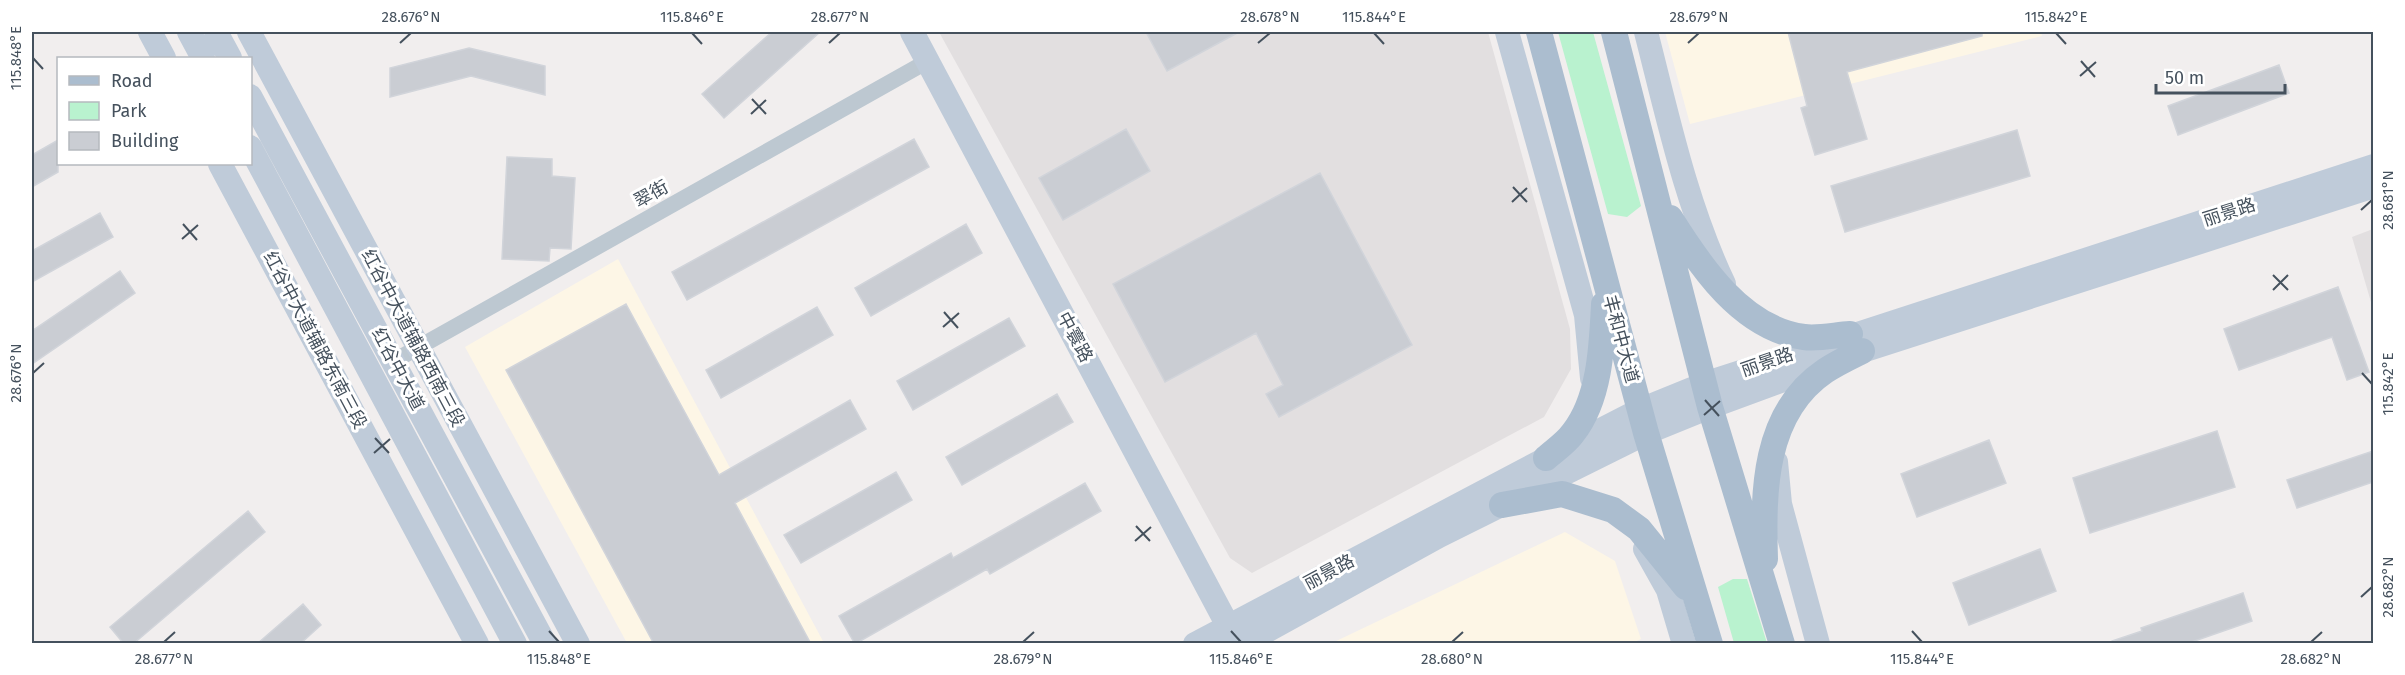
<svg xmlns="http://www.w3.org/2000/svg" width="2405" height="675" viewBox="0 0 2405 675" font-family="'Fira Sans','Noto Sans SC',sans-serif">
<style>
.commercial{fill:#fdf6e6}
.education{fill:#e2dfe0}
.green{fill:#b9f2cf}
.building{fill:#cacdd3;stroke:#d1d4da;stroke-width:1.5}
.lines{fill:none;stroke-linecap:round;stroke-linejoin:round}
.street{stroke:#bdc8d1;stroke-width:16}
.secondary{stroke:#bfcbd9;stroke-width:24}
.primary{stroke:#abbdcf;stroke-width:26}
.ticks{fill:none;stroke:#45515d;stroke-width:2}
.labels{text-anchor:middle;stroke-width:6;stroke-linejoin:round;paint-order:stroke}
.street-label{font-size:18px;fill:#45515d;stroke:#fff}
.neatline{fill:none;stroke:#45515d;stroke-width:2}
.ticks-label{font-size:15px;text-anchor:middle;fill:#45515d}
</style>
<rect width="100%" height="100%" fill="#f1eeee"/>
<path class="commercial" d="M1665,32H2041L2042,36L1690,124Z
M618,259L824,643H627L465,347Z
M1565,532L1615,561L1641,639L1630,644L1332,643Z"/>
<path class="education" d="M939,32H1488L1570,329L1571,369L1544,417L1252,573L1230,558Z
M2373,229H2374L2373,309L2352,237Z"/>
<path class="green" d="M1558,32H1593L1641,206L1627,217L1608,214Z
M1733,579H1747L1767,643H1734L1718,587Z"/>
<path class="building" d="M772,32H820L724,118L702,94Z
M1146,32H1239L1167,71Z
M1788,32H1982V36L1847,72L1867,139L1815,155L1801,108L1807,106Z
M469,48L545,66V95L471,76L390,97V68Z
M2279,65L2289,93L2178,135L2168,106Z
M1126,129L1150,171L1063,220L1039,178Z
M2017,130L2030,176L1845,232L1831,186Z
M914,139L929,167L687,300L672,272Z
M58,140V172L32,187V155Z
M507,157L552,159V176L575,178L571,249L550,248L549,261L502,259Z
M1320,173L1412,345L1279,417L1266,394L1283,385L1256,333L1165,382L1113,284Z
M100,213L113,237L32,282V251Z
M966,224L982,253L871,316L855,288Z
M120,271L135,293L32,364V331Z
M2338,287L2369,372L2347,380L2332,337L2239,370L2224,329Z
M626,304L719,475L850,400L866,429L735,503L811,644H654L506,370Z
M817,307L833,335L721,398L706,370Z
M1009,318L1025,346L913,410L897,381Z
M1057,394L1073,422L962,485L946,457Z
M2217,431L2235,487L2090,533L2073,478Z
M1989,440L2006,483L1917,517L1901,474Z
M2373,451V482L2297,508L2287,480Z
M896,472L912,500L801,563L784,535Z
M1085,483L1101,511L990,574L987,569L855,644L839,616L951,553L953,558Z
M248,511L265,532L133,644H124L110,627Z
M2040,549L2056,591L1969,625L1953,583Z
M2243,593L2252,621L2186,644H2112V641L2142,631L2141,628Z
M303,604L321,625L300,644H257Z"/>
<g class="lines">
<path class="street" d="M394,361L928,61"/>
<path class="secondary" d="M150,32L164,58
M189,32L203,58
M216,32L230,58
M249,32L578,644
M912,32L1235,639
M1507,32L1586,315L1592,378
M1646,32C1668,118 1686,204 1724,284
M250,96L545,644
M250,147L515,644
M220,164L477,644
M1776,462L1780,504L1818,644
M1645,549L1668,590L1684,644
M1195,644L1591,435L1640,410L1704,384L2374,166
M1243,644L1439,536L1646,433L1710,407L1862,351L2374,186"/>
<path class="primary" d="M1539,32L1646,433L1710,644
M1614,32L1710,407L1782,644
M1670,218C1700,266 1742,329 1804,337C1818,339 1835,335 1850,334
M1546,458C1555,450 1566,443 1573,433C1600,399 1602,346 1604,304
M1502,505L1562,494L1613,510L1639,529L1686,587
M1765,559C1763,492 1763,413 1825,371C1837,363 1850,357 1862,351"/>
</g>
<path class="ticks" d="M692,33L702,44M1374,33L1384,44M2056,33L2066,44M400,43L411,33M829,43L840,33M1258,43L1270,33M1688,43L1699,33M33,58L43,69M2081,61L2095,77M2080,76L2096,62M752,99L766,114M751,114L766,100M1513,187L1527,202M1512,202L1527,188M2361,210L2372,200M183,224L197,240M182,239L198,225M2273,275L2288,290M2273,290L2288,275M944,312L958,328M943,327L959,313M33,373L44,363M2362,373L2372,384M1705,400L1719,416M1704,415L1720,401M375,438L389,453M374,453L390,439M1136,526L1150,541M1135,541L1151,527M2361,597L2372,587M549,631L559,642M1231,631L1241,642M1912,631L1922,642M164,642L175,632M1023,642L1034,632M1452,642L1463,632M2311,642L2322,632"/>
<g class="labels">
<g class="street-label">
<text transform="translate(651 194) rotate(-29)" y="6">翠街</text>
<text transform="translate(2229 212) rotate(-18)" y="6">丽景路</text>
<text transform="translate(1075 337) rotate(62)" y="6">中寰路</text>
<text transform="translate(413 338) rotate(62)" y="6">红谷中大道辅路西南三段</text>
<text transform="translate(1621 339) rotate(75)" y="6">丰和中大道</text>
<text transform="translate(315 340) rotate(62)" y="6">红谷中大道辅路东南三段</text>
<text transform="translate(1767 362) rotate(-19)" y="6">丽景路</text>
<text transform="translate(398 369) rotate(62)" y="6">红谷中大道</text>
<text transform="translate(1329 572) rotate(-28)" y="6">丽景路</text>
</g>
</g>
<rect width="2405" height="675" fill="none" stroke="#ffffff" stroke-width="66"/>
<rect x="57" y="57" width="195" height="108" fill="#ffffff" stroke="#b5b9be" stroke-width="1.5"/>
<rect x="69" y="76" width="30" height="9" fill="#abbdcf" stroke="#b5b9be" stroke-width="1.5"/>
<text x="111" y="87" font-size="18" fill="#45515d">Road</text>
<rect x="69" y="102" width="30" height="18" fill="#b9f2cf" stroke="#b5b9be" stroke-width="1.5"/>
<text x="111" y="117" font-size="18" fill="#45515d">Park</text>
<rect x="69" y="132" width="30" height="18" fill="#cacdd3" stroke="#b5b9be" stroke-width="1.5"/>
<text x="111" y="147" font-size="18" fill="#45515d">Building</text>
<path d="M2156 84v9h129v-9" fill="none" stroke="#45515d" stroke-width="3"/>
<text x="2165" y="84" font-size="18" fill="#45515d" stroke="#ffffff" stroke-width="4.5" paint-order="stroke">50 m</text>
<rect x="33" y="33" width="2339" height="609" class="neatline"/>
<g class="ticks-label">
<text x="411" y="22">28.676°N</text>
<text x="692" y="22">115.846°E</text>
<text x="840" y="22">28.677°N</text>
<text x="1270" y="22">28.678°N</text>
<text x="1374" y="22">115.844°E</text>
<text x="1699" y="22">28.679°N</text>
<text x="2056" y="22">115.842°E</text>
<text transform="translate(16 58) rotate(-90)" y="5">115.848°E</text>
<text transform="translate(2388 200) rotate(-90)" y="5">28.681°N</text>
<text transform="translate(16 373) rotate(-90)" y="5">28.676°N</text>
<text transform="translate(2388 384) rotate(-90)" y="5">115.842°E</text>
<text transform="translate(2388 587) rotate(-90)" y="5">28.682°N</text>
<text x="164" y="664">28.677°N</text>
<text x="559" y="664">115.848°E</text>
<text x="1023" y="664">28.679°N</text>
<text x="1241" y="664">115.846°E</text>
<text x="1452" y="664">28.680°N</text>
<text x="1922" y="664">115.844°E</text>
<text x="2311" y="664">28.682°N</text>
</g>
</svg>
